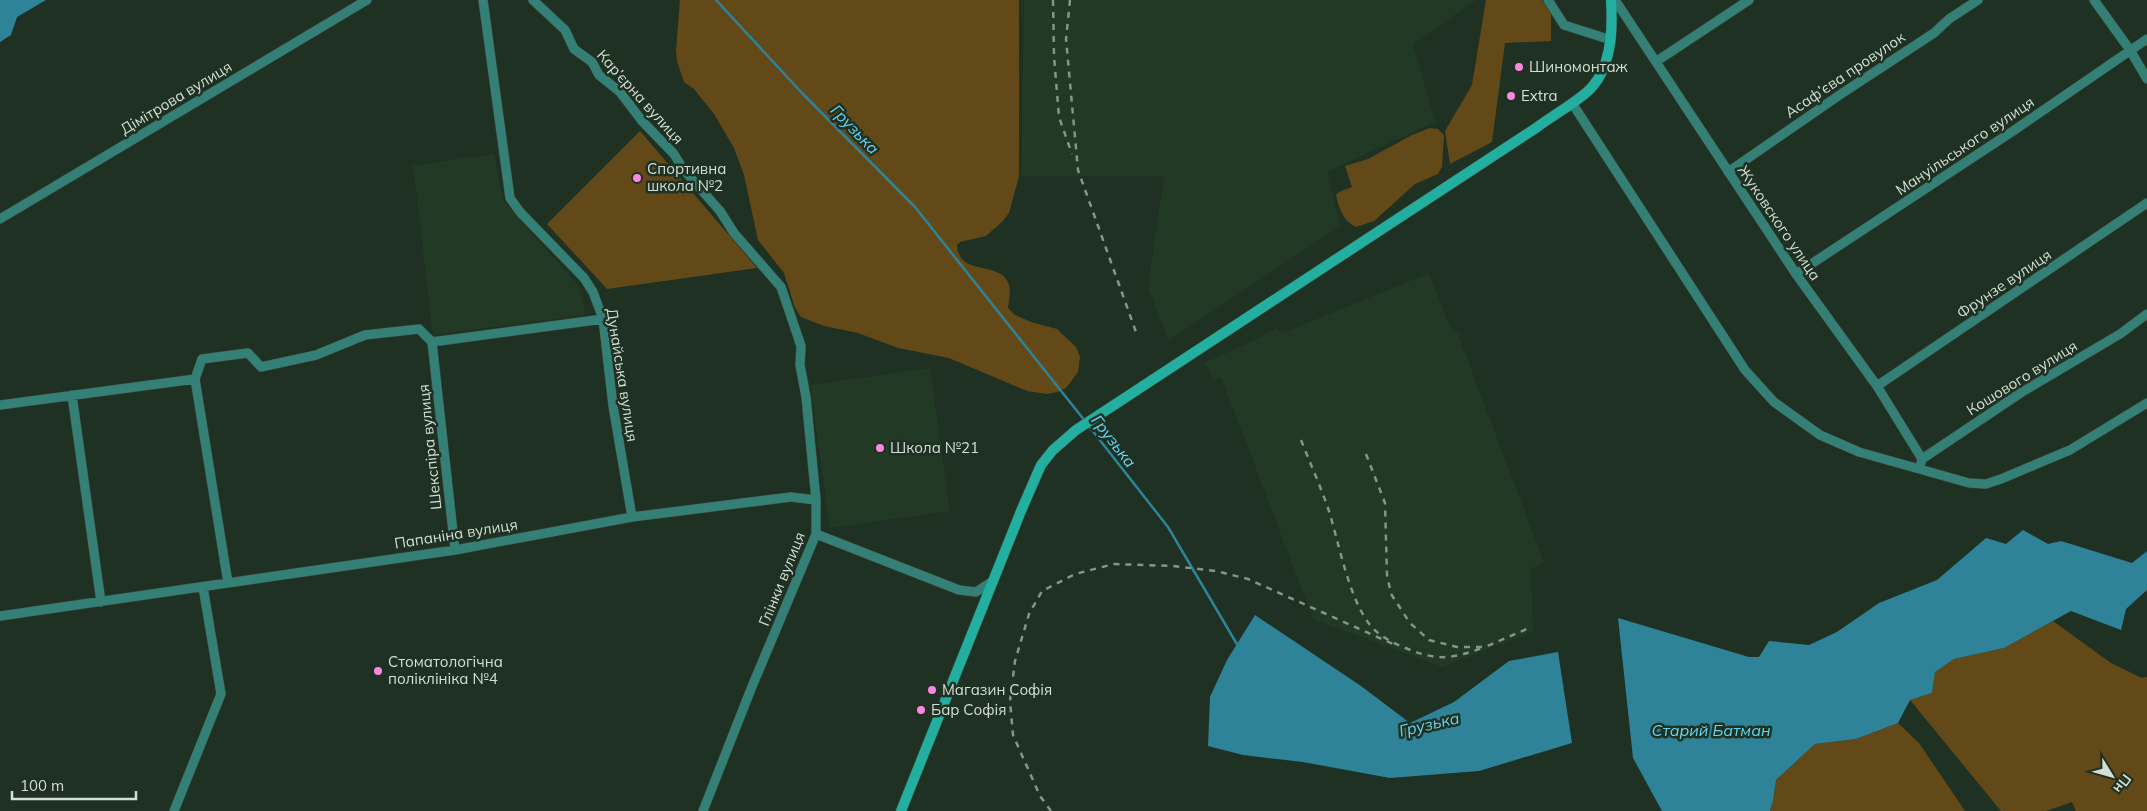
<svg xmlns="http://www.w3.org/2000/svg" width="2147" height="811" viewBox="0 0 2147 811" font-family="Mulish,sans-serif">
<style>
.built{fill:#213925}
.green{fill:#634918}
.water{fill:#2e8399}
.lines{fill:none;stroke-linecap:round;stroke-linejoin:round}
.stream{stroke:#2e8399;stroke-width:2.5}
.street-casing{stroke:#3c4d3f;stroke-width:10}
.secondary-casing{stroke:#3c4d3f;stroke-width:11}
.street{stroke:#358076;stroke-width:9}
.secondary{stroke:#22afa0;stroke-width:10}
.rail{stroke:#879589;stroke-width:2.5;stroke-dasharray:6 6;stroke-linecap:butt}
.poi-dot{fill:#fd86e2;stroke:#1f3122;stroke-width:2}
.labels{text-anchor:middle;stroke-width:5;stroke-linejoin:round;paint-order:stroke}
.poi-label{font-size:15px;fill:#d3dfd5;stroke:#1f3122;text-anchor:start}
.street-label{font-size:15px;fill:#d3dfd5;stroke:#1f3122}
.water-label{font-size:16px;font-style:italic;fill:#65d5f4;stroke:#1f3122}
</style>
<rect width="100%" height="100%" fill="#1f3122"/>
<path class="built" d="M1024,0H1476L1413,44L1435,122L1327,172L1340,226L1168,340L1148,287L1164,176H1021Z
M494,154L503,201L579,286L586,315L433,335L413,166Z
M1429,273L1450,327L1458,334L1544,562L1531,569L1533,632L1442,667L1313,619L1221,377L1212,380L1204,363L1263,336L1276,327L1283,333Z
M930,368L950,511L830,528L810,385Z"/>
<path class="green" d="M680,0H1019V176L1009,213L1002,222L986,236L960,242L957,245C959,278 1001,259 1009,285C1011,291 1009,301 1008,308L1015,315L1031,322L1057,329L1076,347L1080,357L1078,372L1066,388L1057,392L1047,394L1027,391L949,358L898,348L858,333L824,326L801,317L795,308L784,273L758,240L744,175L734,148L714,114L694,89L684,82L677,61L676,50Z
M1486,0H1542L1551,14V41L1505,43L1492,142L1450,164L1445,131L1472,85Z
M1430,128L1438,129L1444,135L1442,167L1438,174L1415,184L1374,221L1356,227C1343,221 1339,208 1336,195L1339,192L1352,187L1345,166L1368,159L1412,135Z
M640,131L757,268L607,289L547,224Z
M2053,621L2111,663L2142,678L2147,677V811H2076L2072,802L2046,811H2001L1910,700L1932,693L1935,672L1954,659L2004,648Z
M1898,723L1919,743L1965,811H1770L1773,801L1776,780L1815,744L1856,739Z"/>
<path class="water" d="M0,0H46L17,17L11,35L0,42Z
M2023,530L2048,544L2061,541L2132,563L2147,551V590L2126,609L2121,630L2071,611L2004,648L1954,659L1935,672L1932,693L1910,700L1898,723L1856,739L1815,744L1776,780L1773,801L1770,811H1662L1633,758L1618,618L1749,657H1759L1769,641L1809,645L1837,632L1879,603L1937,580L1986,538L2006,544Z
M1255,615L1361,686L1410,723L1454,702L1509,661L1558,652L1572,743L1479,771L1390,778L1303,762L1243,755L1208,746L1210,697L1227,660Z"/>
<g class="lines">
<path class="stream" d="M716,0L802,93L915,207L1085,421
M1088,425L1168,527L1238,646"/>
<defs>
<path id="street" d="M483,0L510,198L520,212L584,278L593,292L603,319L613,406L632,517
M533,0L565,30L574,49L592,62L599,75L620,92L642,121L674,154L683,169L720,211L734,233L781,287L801,346L800,365L806,397L816,500V534L751,689L703,811
M1548,0L1564,25L1611,40
M1615,0L1796,274L1877,386L1922,459
M2094,0L2130,50L2147,79
M1657,61L1749,0
M1572,103L1745,370L1774,402L1820,435L1859,452L1969,483L1986,484L2001,479L2070,450L2147,403
M1728,172L1841,94L1934,33L1949,19L1978,0
M0,219L367,0
M1796,274L2016,129L2147,39
M432,342L455,550
M432,342L603,319
M1877,386L2147,203
M72,395L101,602
M0,405L195,379
M1921,463L1922,459L2022,392L2120,334L2147,314
M816,534L959,590L976,592L993,581
M228,583L195,379L202,359L248,353L261,367L316,355L365,335L419,329L432,342
M0,616L455,550L632,517L791,497L816,500
M174,811L221,694L203,587"/>
<path id="secondary" d="M901,811L1021,511L1041,465L1053,450L1076,430L1536,128C1552,116 1572,105 1587,92C1612,70 1613,30 1611,0"/>
</defs>
<use href="#street" class="street-casing"/>
<use href="#secondary" class="secondary-casing"/>
<use href="#street" class="street"/>
<use href="#secondary" class="secondary"/>
<path class="rail" d="M1053,0L1054,56L1059,117L1072,154
M1070,0L1066,39L1078,170L1136,332
M1301,440C1310,463 1320,485 1328,508C1339,542 1348,597 1370,625C1380,637 1395,644 1408,649C1440,662 1454,658 1485,647
M1366,454L1385,503L1387,575L1391,594L1410,623L1429,640L1457,647H1485L1529,628
M1051,811L1040,796L1013,735L1010,701L1015,661L1029,614L1042,591L1075,574L1114,564L1173,566L1216,571L1248,579L1393,644"/>
</g>
<g class="poi-dot">
<circle cx="1519" cy="67" r="5"/>
<circle cx="1511" cy="96" r="5"/>
<circle cx="637" cy="178" r="5"/>
<circle cx="880" cy="448" r="5"/>
<circle cx="378" cy="671" r="5"/>
<circle cx="932" cy="690" r="5"/>
<circle cx="921" cy="710" r="5"/>
</g>
<g class="labels">
<g class="poi-label">
<text x="1529" y="72">Шиномонтаж</text>
<text x="1521" y="101">Extra</text>
<text x="647" y="174">Спортивна<tspan x="647" dy="17">школа №2</tspan></text>
<text x="890" y="453">Школа №21</text>
<text x="388" y="667">Стоматологічна<tspan x="388" dy="17">поліклініка №4</tspan></text>
<text x="942" y="695">Магазин Софія</text>
<text x="931" y="715">Бар Софія</text>
</g>
<g class="street-label">
<text transform="translate(1845 75) rotate(-34)" y="5">Асаф’єва провулок</text>
<text transform="translate(640 97) rotate(48)" y="5">Кар’єрна вулиця</text>
<text transform="translate(176 98) rotate(-31)" y="5">Дімітрова вулиця</text>
<text transform="translate(1965 146) rotate(-34)" y="5">Мануільського вулиця</text>
<text transform="translate(1779 223) rotate(56)" y="5">Жуковского улица</text>
<text transform="translate(2004 284) rotate(-34)" y="5">Фрунзе вулиця</text>
<text transform="translate(622 375) rotate(81)" y="5">Дунайська вулиця</text>
<text transform="translate(2022 378) rotate(-32)" y="5">Кошового вулиця</text>
<text transform="translate(430 447) rotate(-96)" y="5">Шекспіра вулиця</text>
<text transform="translate(456 534) rotate(-9)" y="5">Папаніна вулиця</text>
<text transform="translate(782 579) rotate(-68)" y="5">Глінки вулиця</text>
</g>
<g class="water-label">
<text transform="translate(855 129) rotate(46)" y="6">Грузька</text>
<text transform="translate(1114 441) rotate(52)" y="6">Грузька</text>
<text transform="translate(1429 724) rotate(-13)" y="6">Грузька</text>
<text x="1711" y="736">Старий Батман</text>
</g>
</g>
<g transform="translate(2112 776) rotate(127)" stroke="#1f3122" stroke-width="4" paint-order="stroke">
<path d="M0-4L9 19L0 12L-9 19Z" fill="#d3dfd5"/>
<text y="-8" font-size="14" font-weight="bold" text-anchor="middle" fill="#d3dfd5">Пн</text>
</g>
<path d="M12 791v8h124v-8" fill="none" stroke="#d3dfd5" stroke-width="2.5"/>
<text x="20" y="791" font-size="15" fill="#d3dfd5" stroke="#1f3122" stroke-width="4" paint-order="stroke">100 m</text>
</svg>
